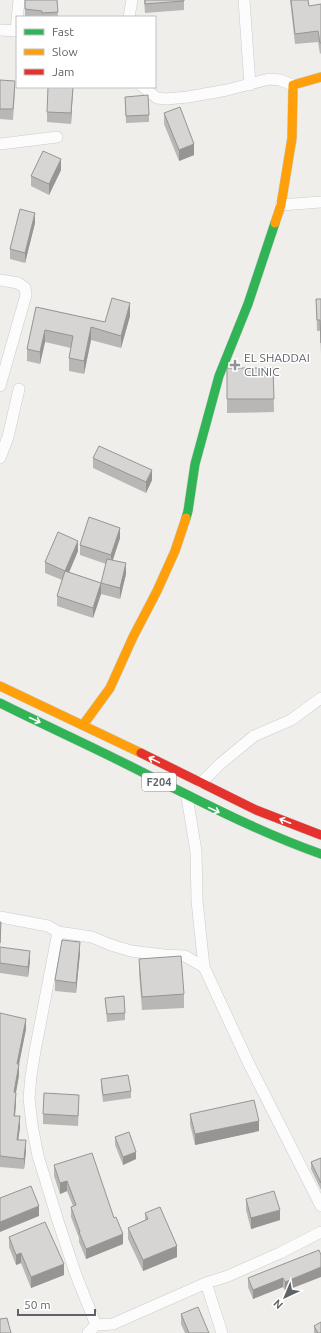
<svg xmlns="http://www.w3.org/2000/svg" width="321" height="1333" viewBox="0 0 321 1333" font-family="Ubuntu,sans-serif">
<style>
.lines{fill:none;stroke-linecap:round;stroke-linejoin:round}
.street-casing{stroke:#cbcccc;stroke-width:12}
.fast-casing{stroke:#cacacb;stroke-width:10}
.slow-casing{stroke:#cacacb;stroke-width:10}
.jam-casing{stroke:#cacacb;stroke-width:10}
.street{stroke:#fdfcfc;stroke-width:11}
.fast{stroke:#30b455;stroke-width:9}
.slow{stroke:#ff9f0a;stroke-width:9}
.jam{stroke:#e5322d;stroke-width:9}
.wall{fill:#b8b7b5}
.shaded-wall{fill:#969594}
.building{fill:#d6d5d3;stroke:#969594}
.oneway{stroke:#fff}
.poi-dot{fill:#919496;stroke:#fff;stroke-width:1.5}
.labels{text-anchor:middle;stroke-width:3;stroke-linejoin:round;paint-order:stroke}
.shield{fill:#fff;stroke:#8f9295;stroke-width:1}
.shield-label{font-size:11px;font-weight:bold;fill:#5f6368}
.poi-label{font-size:12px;fill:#5f6368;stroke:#fff;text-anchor:start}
</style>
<rect width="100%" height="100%" fill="#efeeea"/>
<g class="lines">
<defs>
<path id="street" d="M244,0L250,85
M129,17L132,0
M0,30L17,31
M16,31L19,0
M143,87L157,98L166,99L188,97L227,90L269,79L280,80L293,85
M0,144L57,137
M281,205L321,202
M0,280L18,283L25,288L26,295L0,386
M0,458L8,437L19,389
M201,783L220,764L254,736L291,720L321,698
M187,797L196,851L197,901L204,967L249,1064L321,1206
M0,917L48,926L58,932L92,937L111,945L131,951L164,955L185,956L204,967
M58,932L35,1051L31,1076L29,1098L32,1125L38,1156L58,1221L76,1275L96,1325
M206,1283L222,1333
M88,1333L96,1325L113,1324L206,1283L228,1276L280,1253L321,1232"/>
<path id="fast" d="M186,518L188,511L195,464L219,376L248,304L275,223
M0,703C42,724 84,743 126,764C190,796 253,830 321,854"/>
<path id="slow" d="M275,223L281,205L292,138L293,85L321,77
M0,686L141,753
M83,725L110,688L133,637L157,591L175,551L186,518"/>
<path id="jam" d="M141,753L256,810L321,835"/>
</defs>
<use href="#street" class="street-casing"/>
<use href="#fast" class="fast-casing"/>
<use href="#slow" class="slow-casing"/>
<use href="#jam" class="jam-casing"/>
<use href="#street" class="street"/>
<use href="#fast" class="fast"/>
<use href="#slow" class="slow"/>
<use href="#jam" class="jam"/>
</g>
<path class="wall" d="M57,0L58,17H32L25,16V9Z
M144,0H184V10L145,13Z
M290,0H308L309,6L321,4V53L320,54L318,42L295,44Z
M0,80L15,91L13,120L0,119Z
M73,87L71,124L47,122V112Z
M125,97L149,115V122L126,123Z
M164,113L194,155L179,161L164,124Z
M61,170L49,195L31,186V176Z
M35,223L25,263L10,259V249Z
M316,299H321V354L320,331H317Z
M36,307L105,322L130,316L121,348L91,340L84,374L69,371V358L71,348L45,342L40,364L27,361V349Z
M227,368H273L274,412L227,413Z
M93,458L152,480L146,493L93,468Z
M120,538L113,560L126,574L120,599L101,594L93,618L57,606V596L62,580L45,573V562L78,551L69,572L101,583L106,564L80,555V545Z
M0,922L1,932L0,947L30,961L28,977L0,973Z
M80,953L76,993L55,991V980Z
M139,959L184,994V1008L142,1010L139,972Z
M105,998L125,1013V1020L107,1022Z
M0,1013L26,1029L19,1064V1075L16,1093V1103L15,1116L20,1127L18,1140L26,1151L24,1169L0,1167Z
M101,1079L131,1091V1098L103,1102L101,1086Z
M79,1105L78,1126L43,1124V1114Z
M190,1114L259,1131L195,1145L190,1124Z
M115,1137L136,1159L123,1165L115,1145Z
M321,1158V1190L311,1169V1162Z
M54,1165L123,1244L86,1259L79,1242V1238L71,1217V1207L73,1206L67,1191L60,1194L54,1176Z
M246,1199L280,1220L251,1229L246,1210Z
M145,1213L177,1257L143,1271L128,1239V1228L145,1220Z
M9,1237L64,1275L31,1288L21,1263L16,1265L9,1247Z
M319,1250L285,1291L283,1287L253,1299L248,1287V1278Z
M181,1314L209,1333H185L181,1324Z
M314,1326L321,1333H314Z"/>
<path class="shaded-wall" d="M73,87L71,124V113Z
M194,144V155L179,161V150Z
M61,159V170L49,195V184Z
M35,213V223L25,263V253Z
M130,303V316L121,348V336Z
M91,327V340L84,374V361Z
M45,330V342L40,364V352Z
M152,470V480L146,493V482Z
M120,528V538L111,565V555Z
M78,541V551L65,582V571Z
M126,563V574L120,599V588Z
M101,583V594L93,618V608Z
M80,942V953L76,993V983Z
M30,951V961L28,977V967Z
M26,1019V1029L17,1074V1064Z
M19,1064V1075L14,1103V1092Z
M16,1093V1103L14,1126V1116Z
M20,1116V1127L17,1150V1140Z
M259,1121V1131L195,1145V1134Z
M26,1140V1151L24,1169V1159Z
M136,1152V1159L123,1165V1157Z
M67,1181V1191L60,1194V1183Z
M39,1206V1216L0,1232V1222Z
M280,1210V1220L251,1229V1218Z
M123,1234V1244L86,1259V1249Z
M177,1246V1257L143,1271V1260Z
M21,1253V1263L16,1265V1255Z
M64,1264V1275L31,1288V1277Z
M321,1267V1277L285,1291V1282Z
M283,1278V1287L253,1299V1290Z"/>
<path class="building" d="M25,0H57L58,12L42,13V11L25,9Z
M145,0H184V1L145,4Z
M291,0H308L309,6L321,4V43H320L318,31L295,34Z
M0,80L15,81L13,109H0Z
M48,87H73L71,113L47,112Z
M148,95L149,115L126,116L125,97Z
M180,107L194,144L179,150L164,113Z
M43,151L61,159L49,184L31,176Z
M20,209L35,213L25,253L10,249Z
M112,298L130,303L121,336L91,327L84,361L69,358L73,336L45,330L40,352L27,349L36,307L105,322Z
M316,299H321V343L320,320H317Z
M227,368H273L274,399H227Z
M99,446L152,470L146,482L93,458Z
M89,517L120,528L111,555L80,545Z
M58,532L78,541L65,571L45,562Z
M107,559L126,563L120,588L101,583Z
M65,571L101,583L93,608L57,596Z
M0,922H1L0,943Z
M62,940L80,942L76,983L55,980Z
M0,947L30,951L28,967L0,963Z
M181,956L184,994L142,997L139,959Z
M124,996L125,1013L107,1014L105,998Z
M0,1013L26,1019L17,1064H19L14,1092L16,1093L14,1116H20L17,1140H26L24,1159L0,1156Z
M128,1075L131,1091L103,1095L101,1079Z
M44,1093L79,1095L78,1116L43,1114Z
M254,1100L259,1121L195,1134L190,1114Z
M129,1132L136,1152L123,1157L115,1137Z
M92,1153L114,1218L116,1217L123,1234L86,1249L79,1232H80L71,1207L76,1205L67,1181L60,1183L54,1165Z
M321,1158V1183L311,1162Z
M31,1186L39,1206L0,1222V1198Z
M274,1191L280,1210L251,1218L246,1199Z
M160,1207L177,1246L143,1260L128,1228L148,1219L145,1213Z
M45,1222L64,1264L31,1277L21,1253L16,1255L9,1237Z
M319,1250L321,1255V1267L285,1282L283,1278L253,1290L248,1278Z
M198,1307L209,1333H189L181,1314Z
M7,1318L11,1333H0V1319Z
M321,1322V1333H318L314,1326Z"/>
<defs><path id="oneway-shaft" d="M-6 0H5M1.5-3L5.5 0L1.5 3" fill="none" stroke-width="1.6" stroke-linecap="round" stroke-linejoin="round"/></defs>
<g class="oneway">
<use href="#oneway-shaft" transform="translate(35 720) rotate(25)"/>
<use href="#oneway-shaft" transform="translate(154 760) rotate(-154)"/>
<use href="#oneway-shaft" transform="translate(214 810) rotate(25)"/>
<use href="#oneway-shaft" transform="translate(285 821) rotate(-158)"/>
</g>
<path class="poi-dot" d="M233 359h4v4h4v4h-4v4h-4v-4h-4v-4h4z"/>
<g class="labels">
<rect class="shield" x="142" y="773" width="34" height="18" rx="3"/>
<g class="shield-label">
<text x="159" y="786">F204</text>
</g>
<g class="poi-label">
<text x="244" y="362">EL SHADDAI<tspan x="244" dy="14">CLINIC</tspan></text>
</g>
</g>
<rect x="16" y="16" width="140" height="72" fill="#ffffff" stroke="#bfc1c3"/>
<rect x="24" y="29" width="20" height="6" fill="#30b455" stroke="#bfc1c3"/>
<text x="52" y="36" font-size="12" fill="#5f6368">Fast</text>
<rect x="24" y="49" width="20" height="6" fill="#ff9f0a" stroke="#bfc1c3"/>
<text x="52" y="56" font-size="12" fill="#5f6368">Slow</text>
<rect x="24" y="69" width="20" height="6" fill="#e5322d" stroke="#bfc1c3"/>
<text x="52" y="76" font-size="12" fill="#5f6368">Jam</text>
<g transform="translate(285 1297) rotate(224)" stroke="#ffffff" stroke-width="3" paint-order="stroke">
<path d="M0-3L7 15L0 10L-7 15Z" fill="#5f6368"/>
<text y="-6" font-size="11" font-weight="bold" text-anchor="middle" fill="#5f6368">N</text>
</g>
<path d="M18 1309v6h77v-6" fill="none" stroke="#5f6368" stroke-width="2"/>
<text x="24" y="1309" font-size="12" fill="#5f6368" stroke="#ffffff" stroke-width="3" paint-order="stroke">50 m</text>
</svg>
